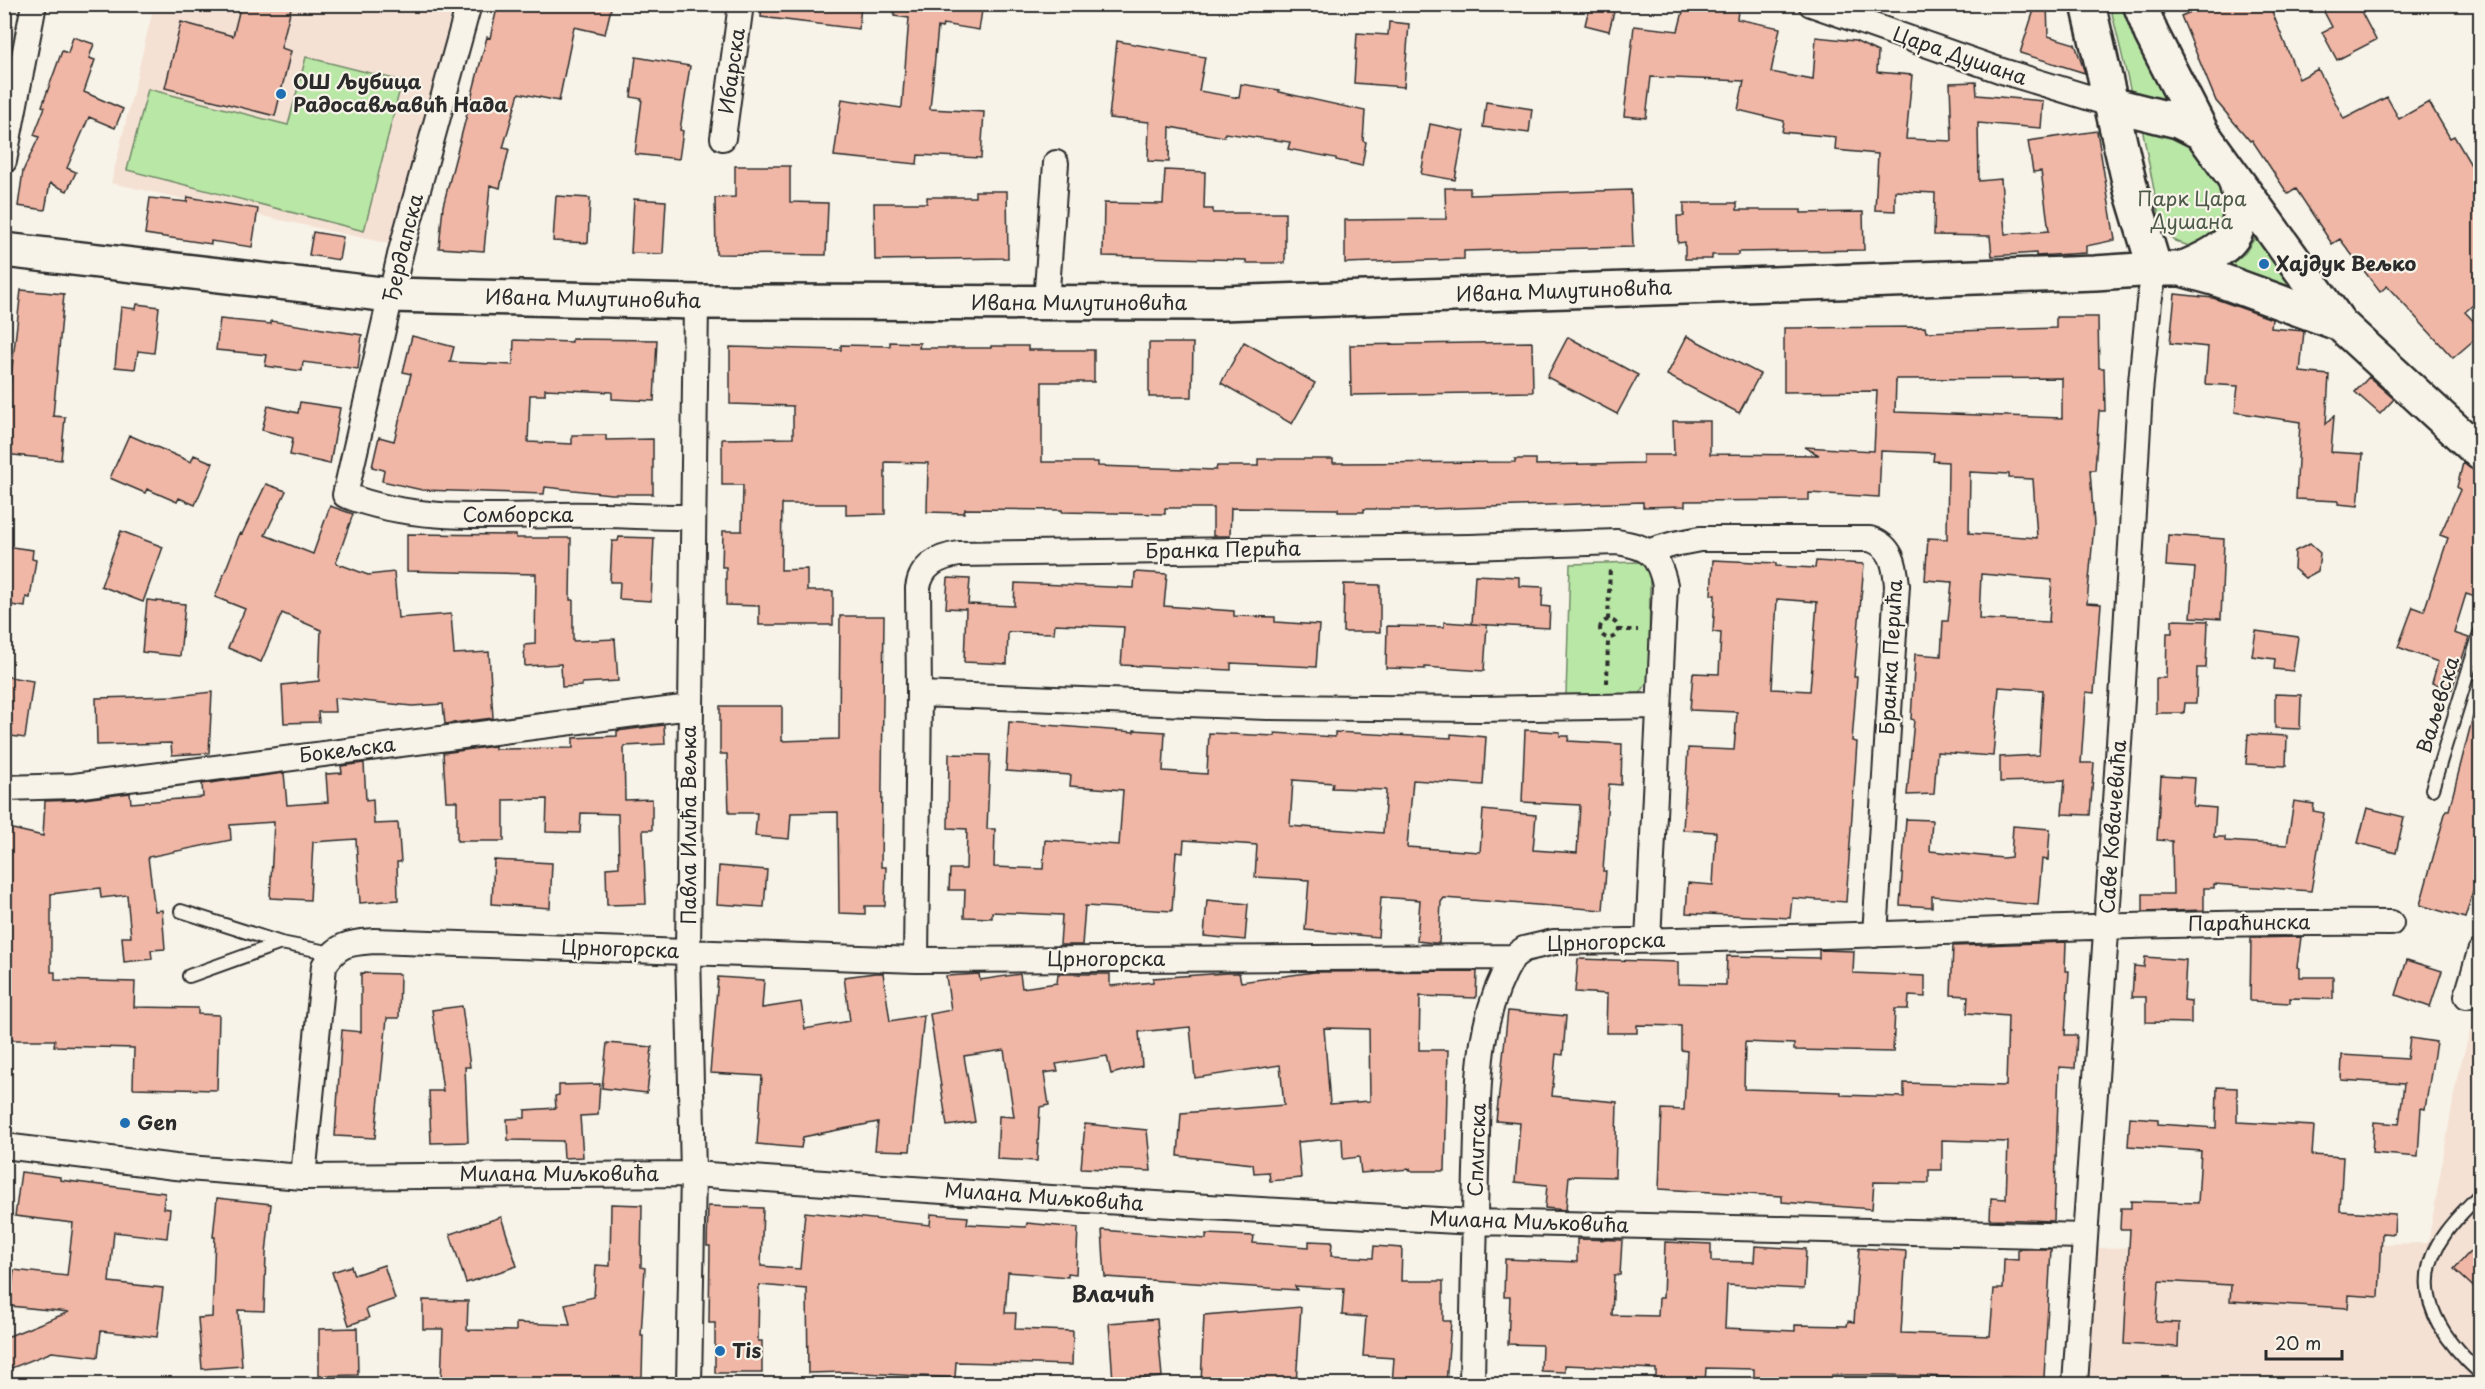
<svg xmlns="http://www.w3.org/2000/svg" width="2485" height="1389" viewBox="0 0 2485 1389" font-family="'Playpen Sans',sans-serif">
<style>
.built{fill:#f5e1d4}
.green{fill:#b9e7a6;stroke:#728968;stroke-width:1.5}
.building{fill:#f0b7a6;stroke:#2b2b2b;stroke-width:1.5;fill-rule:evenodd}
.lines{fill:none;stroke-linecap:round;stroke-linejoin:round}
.lane-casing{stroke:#2b2b2b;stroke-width:16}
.street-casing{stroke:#2b2b2b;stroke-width:28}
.secondary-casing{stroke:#2b2b2b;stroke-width:38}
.path{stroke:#2b2b2b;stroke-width:4;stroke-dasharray:4.5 4.5;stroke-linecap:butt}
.lane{stroke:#f7f3e8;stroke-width:12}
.street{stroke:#f7f3e8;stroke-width:24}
.secondary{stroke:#f7f3e8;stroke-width:33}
.poi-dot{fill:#1f6fb2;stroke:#f7f3e8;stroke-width:2}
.labels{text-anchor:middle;stroke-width:4.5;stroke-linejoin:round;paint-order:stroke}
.street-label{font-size:20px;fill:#2b2b2b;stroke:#f7f3e8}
.poi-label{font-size:20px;font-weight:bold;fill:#2b2b2b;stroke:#f7f3e8;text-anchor:start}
.park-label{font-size:20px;fill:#4e5a4a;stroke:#f7f3e8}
.quarter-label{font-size:22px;font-weight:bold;fill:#2b2b2b;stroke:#f7f3e8}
</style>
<rect width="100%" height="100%" fill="#f7f3e8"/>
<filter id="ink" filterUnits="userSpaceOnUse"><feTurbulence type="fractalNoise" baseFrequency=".0167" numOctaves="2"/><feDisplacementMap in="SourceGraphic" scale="12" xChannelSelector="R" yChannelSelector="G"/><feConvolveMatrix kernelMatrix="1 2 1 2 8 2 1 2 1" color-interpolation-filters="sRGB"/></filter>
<g filter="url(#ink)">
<path class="built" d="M154,5H454L390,244L111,183Z
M2480,999V1384H2088L2095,1248L2428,1243L2458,1073Z"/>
<path class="green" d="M2110,5H2133L2172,107L2132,97Z
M306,57L402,81L364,231L127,170L148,89L288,125Z
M2141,122L2186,140L2221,189L2225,208L2223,223L2218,238L2200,247L2189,246L2175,241L2161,227Z
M2258,233L2296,284L2293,288L2226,268L2245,253Z
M1639,562L1650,570L1649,679L1640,694L1633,697L1566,696L1570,564Z"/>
<path class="building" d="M241,4H292L281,48L291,51L275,116L165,88L181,22L233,36Z
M498,4H612L605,34L574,27L559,101L519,93L503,148L509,149L500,188L490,185L484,251L439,248L443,206L487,37L490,38Z
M762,4H861L859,29L761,17Z
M895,4H983L979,30L943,24L942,28L938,27L930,109L984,112L981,158L918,155L917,164L834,156L842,99L901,108L902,106L909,18L894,16Z
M1590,4H1616L1609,31L1585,25Z
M1685,4H1739L1737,19L1780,28L1771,72L1813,80L1816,37L1855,41L1878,52L1877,72L1912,75L1906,139L1952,141L1950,83L1976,82L1977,95L2043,101L2041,128L1978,123L1979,181L2001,179L2005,234L2049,231L2041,171L2033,172L2028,141L2097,131L2115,240L2086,246V253L2036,256V253L1992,256L1990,236L1934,235L1935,193L1895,191V211L1875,210L1878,154L1835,150L1836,137L1782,132L1784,121L1738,110L1744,81L1651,77L1646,118L1624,116L1634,26L1678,31Z
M2036,4H2047L2048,36L2075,44L2085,73L2020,53Z
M2210,4H2269L2299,79L2318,69L2344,119L2387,97L2399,119L2429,102L2450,138L2454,136L2481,182V298L2465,312L2481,329V334L2453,358L2387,286L2380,292L2340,239L2332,244L2296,189L2288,194L2252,140L2250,141L2216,101L2181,16Z
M2320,4H2357L2376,40L2337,60L2322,32L2332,27Z
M1389,22L1409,24L1404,87L1354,83L1357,33L1388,35Z
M73,37L94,44L89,58L95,60L84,92L123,109L115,128L89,117L67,168L76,172L67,191L50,183L45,210L18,206L23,171L39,137L34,135L45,107L42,106L62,51L68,53Z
M1117,41L1205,57L1199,91L1239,98L1241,84L1279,90V92L1365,111L1363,141L1366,142L1362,166L1336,160V158L1288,149L1290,142L1225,133L1224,137L1170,127L1169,162L1148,161L1149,122L1109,118Z
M636,57L690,66L680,130L683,131L679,159L635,154L642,99L631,97Z
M1486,102L1532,109L1529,133L1483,127Z
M1430,124L1464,131L1455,180L1421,174Z
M735,166H790V202L828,203L826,255L716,254L715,198L735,197Z
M1165,170L1205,172L1204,209H1213V213H1285V263H1246V260L1103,256L1104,203L1163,204Z
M1445,188H1470V195L1631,190L1633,247L1464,251V259L1345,263V220L1446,219Z
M975,191H1007L1008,258L875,260L874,203H927V197H975Z
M556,196L590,198L588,243L553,241Z
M188,197L258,209L252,247L211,241V244L145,234L150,198L187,202Z
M634,199L666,201L663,254L631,253Z
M1684,203H1737V210H1801V213L1863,212L1864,250L1738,252V255H1712V259H1685V242L1678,243L1677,216H1684Z
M313,232L343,237L339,260L309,255Z
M21,290L64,294L53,416L65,417L61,460L4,454L7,411Z
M2175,294L2213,298L2272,319L2271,328L2304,331L2300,372L2329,375L2326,424L2334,416L2331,452L2363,454L2358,506L2338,504V501L2296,499L2300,422L2235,412L2238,386L2205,384L2208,347L2170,343Z
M137,304L159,307L154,353L138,351L135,369L115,367L121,307L136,309Z
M2056,317H2098L2099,368H2104L2105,411H2099L2095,470H2090L2094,525L2087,603L2101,604L2094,693L2086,692L2081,763H2094L2090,815L2062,814L2065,780L2000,782V757L2039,755L2043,690L1999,687L1993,756L1937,752L1934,794L1907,795L1914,720L1911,719L1915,654L1941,656L1943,621H1948L1952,582L1925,580L1928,538L1947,539L1948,462L1933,461L1934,453L1881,451L1879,497L1809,493V500L1685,501V506L1643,507V502L1428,509H1364V512H1338V509L1231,508L1230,536H1213V508H1165V514L1062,512V510L965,509L964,513L927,512L928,463L885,462V514L846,515V504H782L781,570L807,569V591H833V625H759V606L726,605V567H722L723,531H742L743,485H722V439L793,438V406L730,404V347L841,350V345L890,346V342L920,343L919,348H991V346H1028V350H1094V382H1042V462H1098V466L1216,470L1217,466H1258V459H1333V463L1515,462V459H1536V465L1643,463V455H1674L1673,421H1710V454L1819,455L1804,447L1874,451L1877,391L1784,392V328L1925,327L1926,332L2056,328ZM2062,378V418L1895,412L1896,379ZM1970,472L2009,474V478L2033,479L2037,538L1969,533ZM1981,574L2052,580L2049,622L1979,619Z
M220,319L271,324V321L362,335L358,369L303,362L302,371L265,366L267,355L216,350Z
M412,336L454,347L450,362L513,365L514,340L572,342V339L657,340L654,401L612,399V392L545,389V395H530L528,442L572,444V435H606V440L653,439V494H611L545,487L544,494L422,490L382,481L384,470L372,467L379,437L394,441L411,374L403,372Z
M1687,336L1760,374L1739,413L1667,375Z
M1568,337L1638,375L1617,414L1547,377Z
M1244,342L1315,383L1292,424L1221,383Z
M1532,342L1533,392L1351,395L1350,345Z
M1149,343H1193L1192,397H1149Z
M2369,377L2394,399L2380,414L2355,392Z
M300,402L340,408L330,464L290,455L293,438L262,430L268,406L298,413Z
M129,435L191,462L194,455L213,463L195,505L179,498L177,502L147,489L145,493L110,478Z
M2463,463L2475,471H2481V599L2466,594L2454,633L2469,638L2452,689L2432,683L2438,662L2398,647L2413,607L2424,611L2448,538L2440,535L2460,490L2457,487Z
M266,484L286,491L265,535L313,554L330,506L353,514L336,563L368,575L394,572L398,618L451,614L454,654L489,652L493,718L445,724L443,704L412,706L334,698L335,712H318L319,722L284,723L282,685L319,681L321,630L282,613L261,662L228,648L245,609L215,597L240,533L242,534Z
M121,531L163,547L143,602L101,586Z
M407,534L516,535V538H571L570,600H573V641L615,639L618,681L582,683V686L562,687L561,664L525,666L524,645L535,644L536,574L407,571Z
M2168,535L2224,539L2221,619L2191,617L2195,568L2166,566Z
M619,537L654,538L651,601L619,599L620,582H610L612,541H618Z
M2310,544L2320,553L2318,571L2305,578L2294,569L2295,551Z
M4,546L33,550L32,559L36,560L30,598L26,597L25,607L4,604Z
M1713,560L1776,563V566L1815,568L1816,561L1864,564L1854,677H1857L1852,741L1857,742L1846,902L1792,898L1790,918L1686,913L1688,883L1713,885L1716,832L1683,830L1688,748L1734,750L1737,712L1690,710L1693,673L1719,674L1721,633L1713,632L1715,595H1711ZM1777,599L1817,602L1810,691L1772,689Z
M1135,572L1167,574L1164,606L1234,611V616L1275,617V622L1319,625L1316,667L1231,663V670L1121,665L1124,627L1055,624L1054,633L1008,632L1007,664L964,662L966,609L946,608L948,578L970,579L968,604L1014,606L1015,583L1134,588Z
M1475,575L1519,577V586L1543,587L1542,606L1550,607L1549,628L1472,624Z
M1344,584L1380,585V632H1343Z
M147,600L185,604L180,656L142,652Z
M840,616H884L881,867H886L885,906H865V914L839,913L838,812L791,813L789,839L755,836L757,813H729L727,754H720V706H782V741L839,739Z
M2172,620L2208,621L2206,668H2197L2196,703H2185L2184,713H2156V678H2166L2167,633H2172Z
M1444,622L1487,625L1484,671L1425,667V669L1386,668L1387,626L1444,627Z
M2256,631L2298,637L2293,671L2274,669L2275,659L2252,656Z
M4,676L33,681L25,738L4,735Z
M212,692L209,753L172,755L171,743L97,745L96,698L176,696Z
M2275,694L2301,695L2300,729L2275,728Z
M2473,716L2481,717V866L2465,918L2420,905L2446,810H2449Z
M1009,722L1134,732V730L1165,732L1163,771L1207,774L1209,733L1275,736V733L1335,737V732L1451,738V734L1486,737L1483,785L1413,780L1407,847L1480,852L1483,810L1536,815L1533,850L1577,853L1580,805L1522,802L1525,730L1560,732V736H1569L1568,741L1622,744L1621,785L1609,784L1603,871H1606L1603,910L1444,898L1441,902L1439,943H1434L1417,941L1420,900L1381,897L1378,937L1305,930L1309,880L1255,877L1257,845L1184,840L1183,853L1176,852L1172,911L1085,906L1082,945H1060L1062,915L992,912V918L964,917L965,890H949L950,869H966L967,829L948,828L949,754L990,755L987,829H995L994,867L1043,869L1045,840L1119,845L1123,790L1070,786L1071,775L1006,771ZM1293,780L1333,783L1332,788L1386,790L1383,833L1290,826Z
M664,725L665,744L624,746L625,800L652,799V830H643L646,904L607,905L606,868L619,867L618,814L581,813L580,833L546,832L547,799L504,800V841H457V801H446L443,753L495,746V749L573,748V738L617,736V731Z
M2248,734L2287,736L2286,766L2246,764Z
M364,763L366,800L373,799L374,824L398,823L401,862H397L398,900L360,903L356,839L313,842L310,900L270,898L274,822L230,825L231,840L148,857L155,911L162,910L165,949L151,950L152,959L124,962L122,937H131L127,895L101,898L100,888L51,894V972H55V980L135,982L134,1007L198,1008V1014L219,1015L217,1090L133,1088L134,1048L54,1046L55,1040H4V827L43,836L45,801L76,800L130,793L131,803L203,797L202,784L284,773L287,805L328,802L326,774L342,773L341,766Z
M2161,776L2195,778L2193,806L2216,808L2214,837H2225V841L2287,845L2294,801L2314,804L2313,811L2324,813L2311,891L2214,884V888H2204V910L2143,912V894H2173L2172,841L2157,840Z
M2367,808L2404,817L2396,853L2358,843Z
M1906,819L1932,820L1930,851L2003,858L2011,857L2013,826L2050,829L2048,860L2042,859L2038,905L1932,896V907L1900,905Z
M494,860L552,863L550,908L492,904Z
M719,866L767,870L764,907L717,904Z
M1207,900L1248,904L1245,940L1204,936Z
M2301,937L2297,967L2300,968V977H2333V999L2290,998V1003L2250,1001L2251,938Z
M2066,942L2065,971H2069L2065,1035H2077L2075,1068L2059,1067L2054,1221L1990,1219L1991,1198L2006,1199L2008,1142L1942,1140V1170H1929V1183L1874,1182L1872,1209L1782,1202V1196L1659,1189L1662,1109L1684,1110L1687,1051L1681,1050V1026L1637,1025V1033H1606L1607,994L1575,992L1578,959L1678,962V984L1726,985L1727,956L1819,958V950L1854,951L1853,973L1925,976V997L1909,996L1908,1009H1895L1893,1052L1794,1050V1044L1745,1042L1744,1089L1841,1092V1095L1904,1097V1083L2006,1086L2008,1016L1967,1013L1968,996L1951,995L1953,946Z
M2145,957L2186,960L2184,1000L2191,1001V1023L2146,1022V997H2132L2134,966L2144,967Z
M2407,960L2442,971L2430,1007L2396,995Z
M1477,971L1476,998L1420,996L1419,1050H1448L1445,1171H1410V1169L1361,1173L1359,1157L1343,1159L1342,1138L1298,1142L1301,1178L1270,1181L1269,1172L1254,1173L1253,1164L1178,1156L1181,1113L1284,1105L1280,1065L1195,1078L1190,1027L1139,1032L1142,1066L1111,1074L1107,1056L1056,1064L1058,1071L1044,1073L1049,1105L1040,1107L1037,1161L997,1159L999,1116L1014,1117L1004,1050L964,1056L975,1122L947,1126L930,1014L951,1010L946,976L979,974L980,980L1020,974L1022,988L1057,983L1058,974H1110V986L1153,982V978L1226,973H1239L1241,982L1314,972ZM1324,1028L1369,1029L1370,1101L1330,1104Z
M361,973L400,974L399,1018H387L375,1138L335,1136L342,1030L361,1032Z
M875,973H883L890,1021L924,1015L910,1151L875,1150L878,1122L803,1137L801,1148L757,1144L762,1076L710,1073L718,977L764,980L762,1008L801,1002L805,1029L850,1021L844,977Z
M462,1006L470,1067H465L468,1142L431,1143L429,1091H443L432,1010Z
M1508,1011L1566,1016L1563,1055L1556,1054L1552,1096L1617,1102L1615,1177L1569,1176L1566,1210L1545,1208L1547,1185L1515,1182L1520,1123L1496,1121Z
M2410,1038L2436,1042L2425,1109L2421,1108L2418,1157L2372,1153L2374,1122L2399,1124L2404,1084L2341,1080L2342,1055L2407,1059Z
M607,1043L652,1047L647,1093L602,1088Z
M600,1084L598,1115L580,1116L583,1157L564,1158L563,1141L508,1140L507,1119L525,1118V1110L556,1108L555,1096L559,1095V1085Z
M2217,1087L2237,1088V1122L2314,1126L2312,1155L2343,1157L2340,1211L2395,1214L2394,1234L2382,1233L2379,1297L2349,1295L2348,1308L2230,1301L2231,1285L2159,1281L2156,1322L2179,1323L2178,1347L2124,1344L2130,1229H2120L2121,1208H2131V1201L2198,1203L2201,1151L2128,1146L2130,1117L2158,1119V1124L2216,1128Z
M1085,1124L1147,1130L1151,1171L1081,1168Z
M21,1172L60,1177V1180L165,1193L163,1208L170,1209L167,1238L114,1232L109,1282L163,1288L157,1337L101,1331L98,1357L52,1352L4,1371V1338L69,1312L10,1306L14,1270L67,1276L73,1223L15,1216Z
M217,1198L271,1204L266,1254L264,1311L238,1310L242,1366L202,1369L198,1318L212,1317L215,1237H213Z
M611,1204L642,1205L641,1267L645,1268L641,1336H643L642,1377H635L634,1384L441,1382L443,1329H423V1300L468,1301L467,1330L516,1331V1323L570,1325L565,1304L594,1297L596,1265L610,1266Z
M708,1206L763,1208L761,1266L800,1269L805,1212L930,1225L931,1214L968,1217L967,1224L1026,1227L1027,1223L1078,1228L1076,1274L1068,1273V1277L1008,1272L1005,1313H1016L1015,1329L1073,1331L1072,1365L956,1362L955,1378L846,1372L808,1373L807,1289L759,1285L758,1341H762V1373H715V1323H709L710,1246H707Z
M501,1217L517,1266L466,1283L450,1234Z
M1102,1230L1206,1239V1234L1254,1236L1253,1243L1309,1247V1241L1332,1242L1331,1256L1373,1258L1374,1246L1402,1248L1401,1281H1443V1321H1451L1446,1384H1392L1394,1358L1363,1356L1366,1317L1342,1315L1344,1289L1295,1286L1297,1290L1105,1277Z
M1577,1239L1622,1240L1620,1275H1614L1612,1315L1658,1316L1659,1298H1663L1665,1242L1711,1244V1261L1754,1262L1755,1246L1806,1249L1804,1289L1727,1285L1725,1328L1795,1331V1325L1847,1326L1848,1321L1854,1322L1859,1248L1906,1251L1901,1333L1990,1336L1994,1289H2003L2004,1259L2018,1260V1249H2051L2044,1378L2002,1377L2001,1384L1982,1383V1378L1886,1375H1832V1380L1794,1379L1754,1378V1369L1706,1368L1705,1383L1656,1381V1369L1565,1365V1372L1541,1371L1542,1345L1508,1344L1510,1297H1504L1505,1259L1577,1262Z
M2481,1240V1294L2454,1269Z
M384,1265L395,1299L366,1309L369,1318L349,1325L332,1272L351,1266L354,1275Z
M1301,1307L1296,1384L1201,1383L1204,1315Z
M1157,1319L1162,1377L1113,1381L1109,1323Z
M357,1328L358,1375L319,1376V1329Z"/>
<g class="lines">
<defs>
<path id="lane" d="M2432,789L2480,633
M181,911L281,943L332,953
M189,976L281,943
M2480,1194C2469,1206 2456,1218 2446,1232C2406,1286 2438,1335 2480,1373"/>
<path id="street" d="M469,4L401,251L345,495C413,522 488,516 559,515C604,514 648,517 693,517
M1811,4L2002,71L2110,104
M723,138L741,4
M4,161L34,4
M1046,303L1056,163
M1650,551L1674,544L1700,539H1870C1892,546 1895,564 1897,585L1875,935
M919,694L1267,707L1479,709L1659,706
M4,788L74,786L690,707
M916,960L919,694L918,588C921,566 938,557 959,554L1470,547L1617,542C1648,547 1658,553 1665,585L1648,941
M2467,996L2480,952
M4,1146L175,1167L303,1177L693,1174L1016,1196L1474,1222L2085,1236
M303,1177L324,966C338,943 349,943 374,941L916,960L1513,957L1524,949L1554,942C1833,940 2112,921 2391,923
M689,1384L693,1174L688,952L696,302
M1472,1384C1473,1313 1474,1241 1476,1170C1479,1096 1473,1023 1513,957
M2075,1384L2122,699L2140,392L2149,302L2155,269"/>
<path id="secondary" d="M2088,4L2131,190L2155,269H2181L2214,278L2340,324
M2140,4L2151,33L2202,133L2340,324L2480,453
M2110,104L2178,121L2202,133
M4,250L390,295L696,302L1221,303L2095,273L2155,269
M2181,269C2229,250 2253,233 2234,177"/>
</defs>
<use href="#lane" class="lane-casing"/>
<use href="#street" class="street-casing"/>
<use href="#secondary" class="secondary-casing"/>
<path class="path" d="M1608,620L1610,567
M1600 629a9 9 0 1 1 18 0a9 9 0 1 1-18 0Z
M1618,630H1638
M1607,683L1608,639"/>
<use href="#lane" class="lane"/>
<use href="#street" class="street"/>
<use href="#secondary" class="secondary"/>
</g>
</g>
<g class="poi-dot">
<circle cx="281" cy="94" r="6"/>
<circle cx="2264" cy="264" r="6"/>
<circle cx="125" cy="1123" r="6"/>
<circle cx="720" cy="1351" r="6"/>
</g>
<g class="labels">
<g class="street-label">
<text transform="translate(1960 56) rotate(19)" y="7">Цара Душана</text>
<text transform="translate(732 71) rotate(-82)" y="7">Ибарска</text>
<text transform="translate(403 248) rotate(-76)" y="7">Ђердапска</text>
<text transform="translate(1564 291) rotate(-2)" y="7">Ивана Милутиновића</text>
<text transform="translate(593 299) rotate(1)" y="7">Ивана Милутиновића</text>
<text x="1079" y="310">Ивана Милутиновића</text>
<text x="518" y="522">Сомборска</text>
<text transform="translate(1223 550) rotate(-1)" y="7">Бранка Перића</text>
<text transform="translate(1891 657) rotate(-87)" y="7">Бранка Перића</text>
<text transform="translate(2438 705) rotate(-73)" y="7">Ваљевска</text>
<text transform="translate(347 750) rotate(-7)" y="7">Бокељска</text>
<text transform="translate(689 825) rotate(-90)" y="7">Павла Илића Вељка</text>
<text transform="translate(2113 827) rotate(-86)" y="7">Саве Ковачевића</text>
<text transform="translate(2249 923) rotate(-1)" y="7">Параћинска</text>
<text transform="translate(1606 942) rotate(-2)" y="7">Црногорска</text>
<text transform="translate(620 949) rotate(2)" y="7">Црногорска</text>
<text x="1106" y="966">Црногорска</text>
<text transform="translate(1477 1150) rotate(-88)" y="7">Сплитска</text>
<text x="559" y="1181">Милана Миљковића</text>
<text transform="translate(1044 1197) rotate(4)" y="7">Милана Миљковића</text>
<text transform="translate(1529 1222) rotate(2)" y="7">Милана Миљковића</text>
</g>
<g class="poi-label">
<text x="293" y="89">ОШ Љубица<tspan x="293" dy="23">Радосављавић Нада</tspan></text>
<text x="2276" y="271">Хајдук Вељко</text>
<text x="137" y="1130">Gen</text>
<text x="732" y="1358">Tis</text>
</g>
<g class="park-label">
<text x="2192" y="206">Парк Цара<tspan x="2192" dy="23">Душана</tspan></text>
</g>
<g class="quarter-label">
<text x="1113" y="1302">Влачић</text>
</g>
</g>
<rect width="2485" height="1389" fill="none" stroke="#f7f3e8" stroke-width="24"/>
<rect x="12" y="12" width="2461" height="1365" fill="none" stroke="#2b2b2b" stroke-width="2" filter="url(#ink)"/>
<path d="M2266 1350v9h76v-9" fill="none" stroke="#2b2b2b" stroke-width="3"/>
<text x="2275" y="1350" font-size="18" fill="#2b2b2b" stroke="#f7f3e8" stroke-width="4.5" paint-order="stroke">20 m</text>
</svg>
